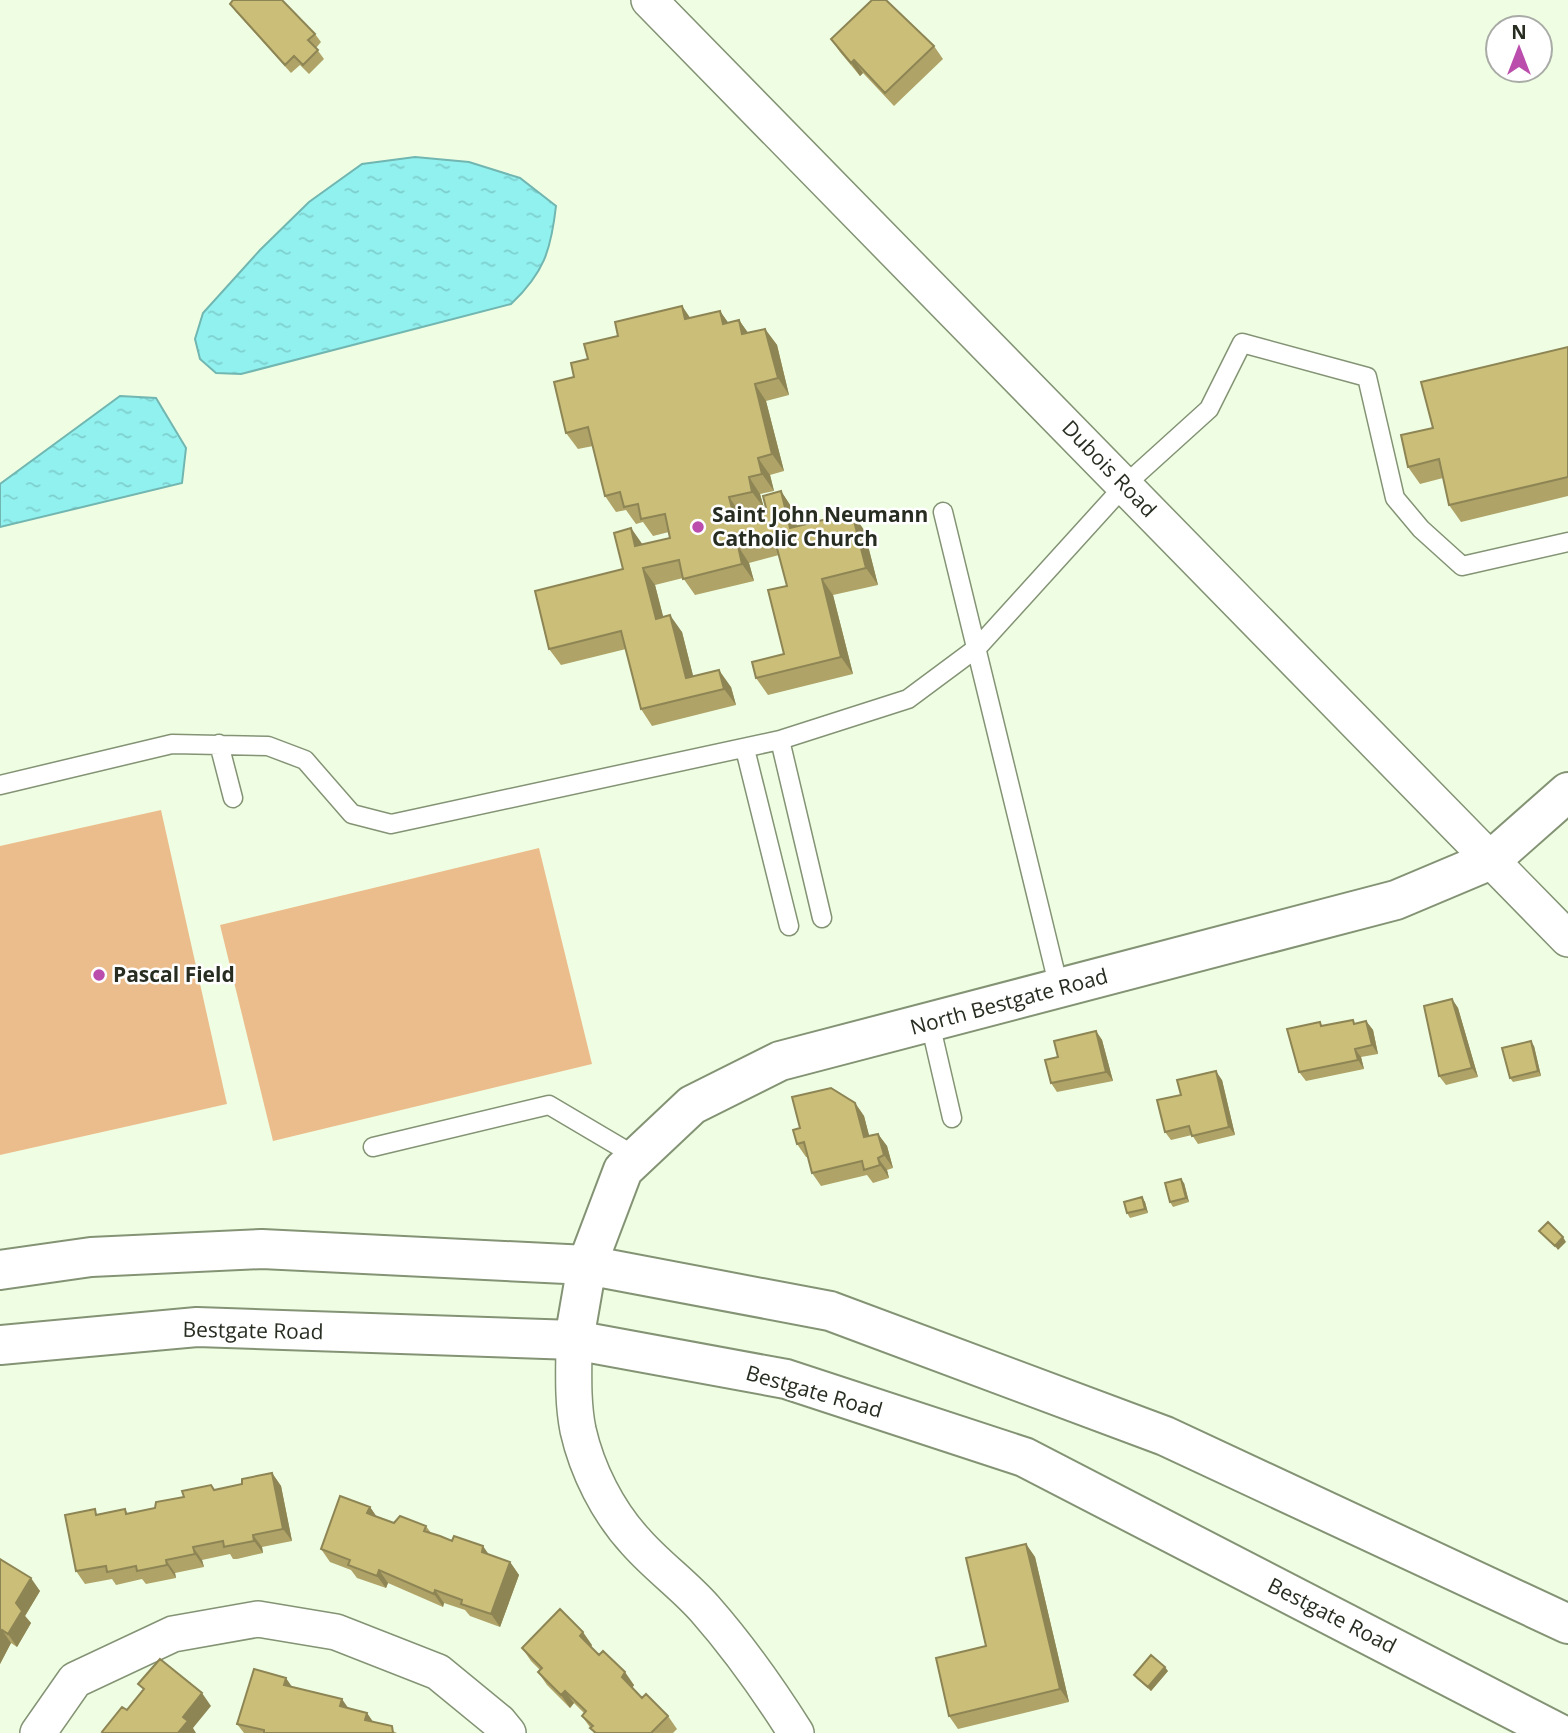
<svg xmlns="http://www.w3.org/2000/svg" width="1568" height="1733" viewBox="0 0 1568 1733" font-family="'Open Sans',sans-serif">
<style>
.pitch{fill:#ecbd8c}
.water{fill:url(#water-ripples);stroke:#71b6b1;stroke-width:2}
.lines{fill:none;stroke-linecap:round;stroke-linejoin:round}
.lane-casing{stroke:#839374;stroke-width:21}
.street-casing{stroke:#839374;stroke-width:38}
.secondary-casing{stroke:#839374;stroke-width:42}
.lane{stroke:#fff;stroke-width:18}
.street{stroke:#fff;stroke-width:35}
.secondary{stroke:#fff;stroke-width:38}
.wall{fill:#afa368}
.shaded-wall{fill:#8e8555}
.building{fill:#cbbe79;stroke:#8e8555;stroke-width:2}
.poi-dot{fill:#bb4ead;stroke:#fff;stroke-width:2.5}
.labels{text-anchor:middle;stroke-width:5;stroke-linejoin:round;paint-order:stroke}
.street-label{font-size:21px;fill:#272d21;stroke:#fff}
.poi-label{font-size:21px;font-weight:bold;fill:#272d21;stroke:#fff;text-anchor:start}
</style>
<defs>
<pattern id="water-ripples" width="26" height="14" patternUnits="userSpaceOnUse" patternTransform="scale(1.75)"><rect width="26" height="14" fill="#91f1ef"/><path d="M2 4q2-2 4 0t4 0M15 11q2-2 4 0t4 0" fill="none" stroke="#7dcfcd"/></pattern>
</defs>
<rect width="100%" height="100%" fill="#effee3"/>
<path class="pitch" d="M161,810L227,1104L0,1155V846Z
M539,848L592,1064L273,1141L220,925Z"/>
<path class="water" d="M415,157L469,162L520,178L556,206C551,250 544,273 511,304L241,374L216,373L200,359L195,339L203,313L260,250L309,202L362,164Z
M120,396L156,398L186,448L182,483L0,527V484Z"/>
<g class="lines">
<defs>
<path id="lane" d="M943,512L1059,988
M780,740L822,918
M219,744L233,798
M745,749L789,926
M0,785L172,744L268,746L305,760L352,814L391,824L780,740L908,699L978,647L1125,485L1209,409L1242,343L1367,377L1395,498L1421,529L1462,566L1568,542
M930,1023L952,1118
M373,1147L549,1105L637,1157"/>
<path id="street" d="M649,0L1568,939
M574,1340C574,1369 572,1400 578,1430C587,1470 608,1512 636,1542C657,1566 684,1585 705,1609C741,1650 767,1687 796,1733
M38,1733L75,1680L173,1634L258,1619L336,1632L438,1672L499,1722L508,1733"/>
<path id="secondary" d="M0,1270L91,1257L262,1249L587,1265L830,1311L1165,1436L1568,1624
M574,1340L587,1265L623,1170L692,1105L780,1061L1396,900L1491,860L1568,792
M0,1345L197,1327L574,1340L786,1379L1024,1457L1558,1733"/>
</defs>
<use href="#lane" class="lane-casing"/>
<use href="#street" class="street-casing"/>
<use href="#secondary" class="secondary-casing"/>
<use href="#lane" class="lane"/>
<use href="#street" class="street"/>
<use href="#secondary" class="secondary"/>
</g>
<path class="wall" d="M230,4L315,34L321,42L316,48L324,59L309,74L300,65L291,73L236,12Z
M831,39L934,46L943,59L894,106L863,73L860,76L840,52Z
M682,306L690,318L720,311L728,323L739,320L748,333L765,329L777,345L789,395L766,401L784,471L770,475L774,491L760,494L764,508L741,514L742,518L767,512L781,491L792,508L797,527L852,513L864,530L878,585L833,595L853,674L768,695L756,678L784,654L787,586L779,555L749,563L754,581L695,595L683,578L655,585L663,617L682,632L693,676L731,687L736,705L652,726L641,709L626,649L561,665L549,649L623,569L631,528L642,545L670,538L669,532L653,536L643,522L636,524L626,510L616,512L605,496L593,446L578,449L566,433L574,377L588,359L618,336Z
M1568,347V496L1461,522L1449,505L1443,478L1420,484L1408,467L1433,428Z
M1452,999L1458,1008L1478,1077L1446,1085L1439,1076Z
M1366,1021L1373,1030L1378,1054L1361,1057L1364,1069L1306,1081L1299,1072L1323,1026L1356,1023Z
M1096,1031L1102,1040L1113,1081L1057,1092L1051,1083L1058,1057Z
M1534,1046L1541,1076L1513,1082L1510,1078Z
M1222,1080L1235,1135L1198,1144L1192,1135L1171,1140L1165,1132L1181,1095Z
M855,1103L864,1116L869,1136L878,1134L887,1146L893,1168L887,1170L889,1178L873,1183L867,1175L821,1186L812,1173L808,1157H806L797,1144L800,1128Z
M1184,1183L1189,1202L1173,1207L1170,1202Z
M1142,1197L1145,1202L1148,1213L1130,1218L1127,1213Z
M272,1473L281,1486L292,1541L262,1547L263,1553L237,1559H233L230,1554L202,1560L204,1567L175,1573L176,1578L146,1584L142,1579L116,1585L112,1579L85,1584L76,1571L99,1514L125,1509L128,1514L155,1508L215,1490L242,1484Z
M370,1507L376,1516L394,1523L426,1526L431,1533L510,1562L519,1575L500,1627L470,1616L465,1610L444,1603L443,1607L388,1583L386,1588L357,1578L351,1570L330,1562L321,1549Z
M1026,1544L1035,1557L1069,1702L958,1729L949,1716L986,1646Z
M0,1559L40,1591L25,1616L31,1623L17,1647L11,1643L0,1664Z
M592,1645L591,1647L634,1685L632,1688L642,1698L668,1716L677,1729L673,1733H594L582,1716L584,1713L574,1703L570,1708L547,1685L538,1672L540,1670L531,1661L522,1648Z
M1168,1671L1151,1691L1137,1679L1134,1675Z
M291,1687L349,1708L367,1713L372,1721L397,1733H244L237,1724Z"/>
<path class="shaded-wall" d="M854,60L863,73L860,76L851,63Z
M682,306L693,322L685,319Z
M720,311L732,328L723,324Z
M739,320L751,337L742,334Z
M765,329L777,345L789,395L778,378Z
M755,384L766,401L784,471L772,454Z
M758,458L770,475L774,491L762,474Z
M749,477L760,494L764,508L752,492Z
M781,491L792,508L802,545L790,528Z
M729,497L741,514L747,537L735,520Z
M852,513L864,530L878,585L866,568Z
M631,528L643,545L635,546Z
M738,546L749,563L754,581L742,564Z
M643,568L655,585L668,635L656,619Z
M822,579L833,595L853,674L841,657Z
M670,615L682,632L698,695L686,678Z
M719,670L731,687L736,705L724,689Z
M1452,999L1458,1008L1478,1077L1472,1068Z
M1366,1021L1373,1030L1378,1054L1372,1045Z
M1096,1031L1102,1040L1113,1081L1106,1072Z
M1531,1041L1534,1046L1541,1076L1538,1071Z
M1355,1049L1361,1057L1364,1069L1358,1060Z
M1216,1071L1222,1080L1235,1135L1229,1127Z
M855,1103L864,1116L873,1150L864,1137Z
M878,1134L887,1146L893,1168L884,1155Z
M878,1158L887,1170L889,1178L880,1165Z
M1181,1179L1184,1183L1189,1202L1186,1198Z
M1142,1197L1145,1202L1148,1213L1145,1209Z
M1563,1237L1566,1242L1558,1250L1555,1246Z
M272,1473L281,1486L292,1541L283,1529Z
M370,1507L379,1520L367,1513Z
M253,1535L262,1547L263,1553L254,1541Z
M1026,1544L1035,1557L1069,1702L1060,1689Z
M483,1546L492,1559L482,1552Z
M193,1547L202,1560L204,1567L195,1554Z
M166,1560L175,1573L176,1578L167,1565Z
M510,1562L519,1575L500,1627L491,1614Z
M379,1570L388,1583L386,1588L377,1576Z
M31,1578L40,1591L25,1616L31,1623L17,1647L8,1634L16,1603Z
M435,1590L444,1603L443,1607L434,1594Z
M2,1630L11,1643L0,1664V1633Z
M583,1632L592,1645L589,1649L580,1636Z
M1165,1667L1168,1671L1151,1691L1148,1687Z
M625,1672L634,1685L631,1690L622,1677Z
M286,1678L295,1691L284,1685Z
M565,1691L574,1703L570,1708L561,1695Z
M202,1693L211,1706L193,1728L196,1733H178L183,1717Z
M342,1699L351,1712L340,1706Z
M367,1713L376,1726L365,1720Z"/>
<path class="building" d="M233,0H282L315,34L308,40L318,50L303,65L294,56L285,65L230,4Z
M872,0H886L934,46L885,93L854,60L851,63L831,39Z
M682,306L685,319L720,311L723,324L739,320L742,334L765,329L778,378L755,384L772,454L758,458L762,474L749,477L752,492L729,497L735,520L767,512L763,496L781,491L790,528L852,513L866,568L822,579L841,657L756,678L752,662L784,654L768,590L787,586L774,537L738,546L742,564L683,579L679,560L643,568L656,619L670,615L686,678L719,670L724,689L641,709L621,631L549,649L535,591L623,569L614,533L631,528L635,546L670,538L665,514L641,519L638,504L624,507L620,492L605,496L588,427L566,433L554,382L574,377L571,363L588,359L584,344L618,336L615,322Z
M1568,347V477L1449,505L1439,459L1408,467L1401,435L1433,428L1421,382Z
M1452,999L1472,1068L1439,1076L1424,1006Z
M1353,1020L1354,1024L1366,1021L1372,1045L1355,1049L1358,1060L1299,1072L1287,1029L1320,1022L1321,1026Z
M1096,1031L1106,1072L1051,1083L1045,1060L1058,1057L1054,1041Z
M1531,1041L1538,1071L1510,1078L1502,1048Z
M1216,1071L1229,1127L1192,1136L1189,1126L1165,1132L1157,1100L1181,1095L1177,1080Z
M831,1088L855,1103L864,1137L878,1134L884,1155L878,1158L880,1165L864,1170L862,1161L812,1173L804,1142L797,1144L793,1130L800,1128L792,1097Z
M1181,1179L1186,1198L1170,1202L1165,1183Z
M1142,1197L1145,1209L1127,1213L1124,1202Z
M1548,1222L1563,1237L1555,1246L1539,1231Z
M272,1473L283,1529L253,1535L254,1541L228,1546L224,1547L223,1541L193,1547L195,1554L166,1560L167,1565L137,1571L136,1566L107,1572L106,1566L76,1571L65,1515L95,1509L96,1515L125,1509L126,1514L155,1508L156,1502L184,1497L182,1491L211,1485L214,1490L242,1484V1479Z
M340,1496L370,1507L367,1513L372,1515L394,1523L400,1516L426,1526L424,1531L440,1536L452,1541L454,1536L483,1546L482,1552L510,1562L491,1614L461,1604L462,1600L435,1590L434,1594L379,1570L377,1576L348,1565L350,1560L321,1549Z
M1026,1544L1060,1689L949,1716L936,1658L986,1646L966,1558Z
M0,1559L31,1578L16,1603L22,1611L8,1634L2,1630L0,1633Z
M560,1609L583,1632L580,1636L599,1655L603,1651L625,1672L622,1677L642,1698L646,1694L668,1716L651,1733H596L590,1728L593,1726L582,1716L586,1711L565,1691L561,1695L538,1672L542,1668L522,1648Z
M1151,1655L1165,1667L1148,1687L1134,1675Z
M160,1659L202,1693L183,1717L188,1721L178,1733H104L102,1732L122,1707L127,1710L144,1689L138,1684Z
M254,1669L286,1678L284,1685L342,1699L340,1706L367,1713L365,1720L392,1726L393,1733H264V1730L237,1724Z"/>
<g class="poi-dot">
<circle cx="698" cy="527" r="7"/>
<circle cx="99" cy="975" r="7"/>
</g>
<g class="labels">
<g class="street-label">
<text transform="translate(1109 469) rotate(46)" y="7">Dubois Road</text>
<text transform="translate(1009 1002) rotate(-15)" y="7">North Bestgate Road</text>
<text transform="translate(253 1331) rotate(1)" y="7">Bestgate Road</text>
<text transform="translate(814 1392) rotate(16)" y="7">Bestgate Road</text>
<text transform="translate(1332 1616) rotate(27)" y="7">Bestgate Road</text>
</g>
<g class="poi-label">
<text x="712" y="522">Saint John Neumann<tspan x="712" dy="24">Catholic Church</tspan></text>
<text x="113" y="982">Pascal Field</text>
</g>
</g>
<g transform="translate(1519 49)"><circle r="33" fill="#ffffff" stroke="#a9aba6" stroke-width="2"/>
<path d="M0-5L12 26L0 18L-12 26Z" fill="#bb4ead"/>
<text y="-10" font-size="19" font-weight="bold" text-anchor="middle" fill="#272d21">N</text>
</g>
</svg>
